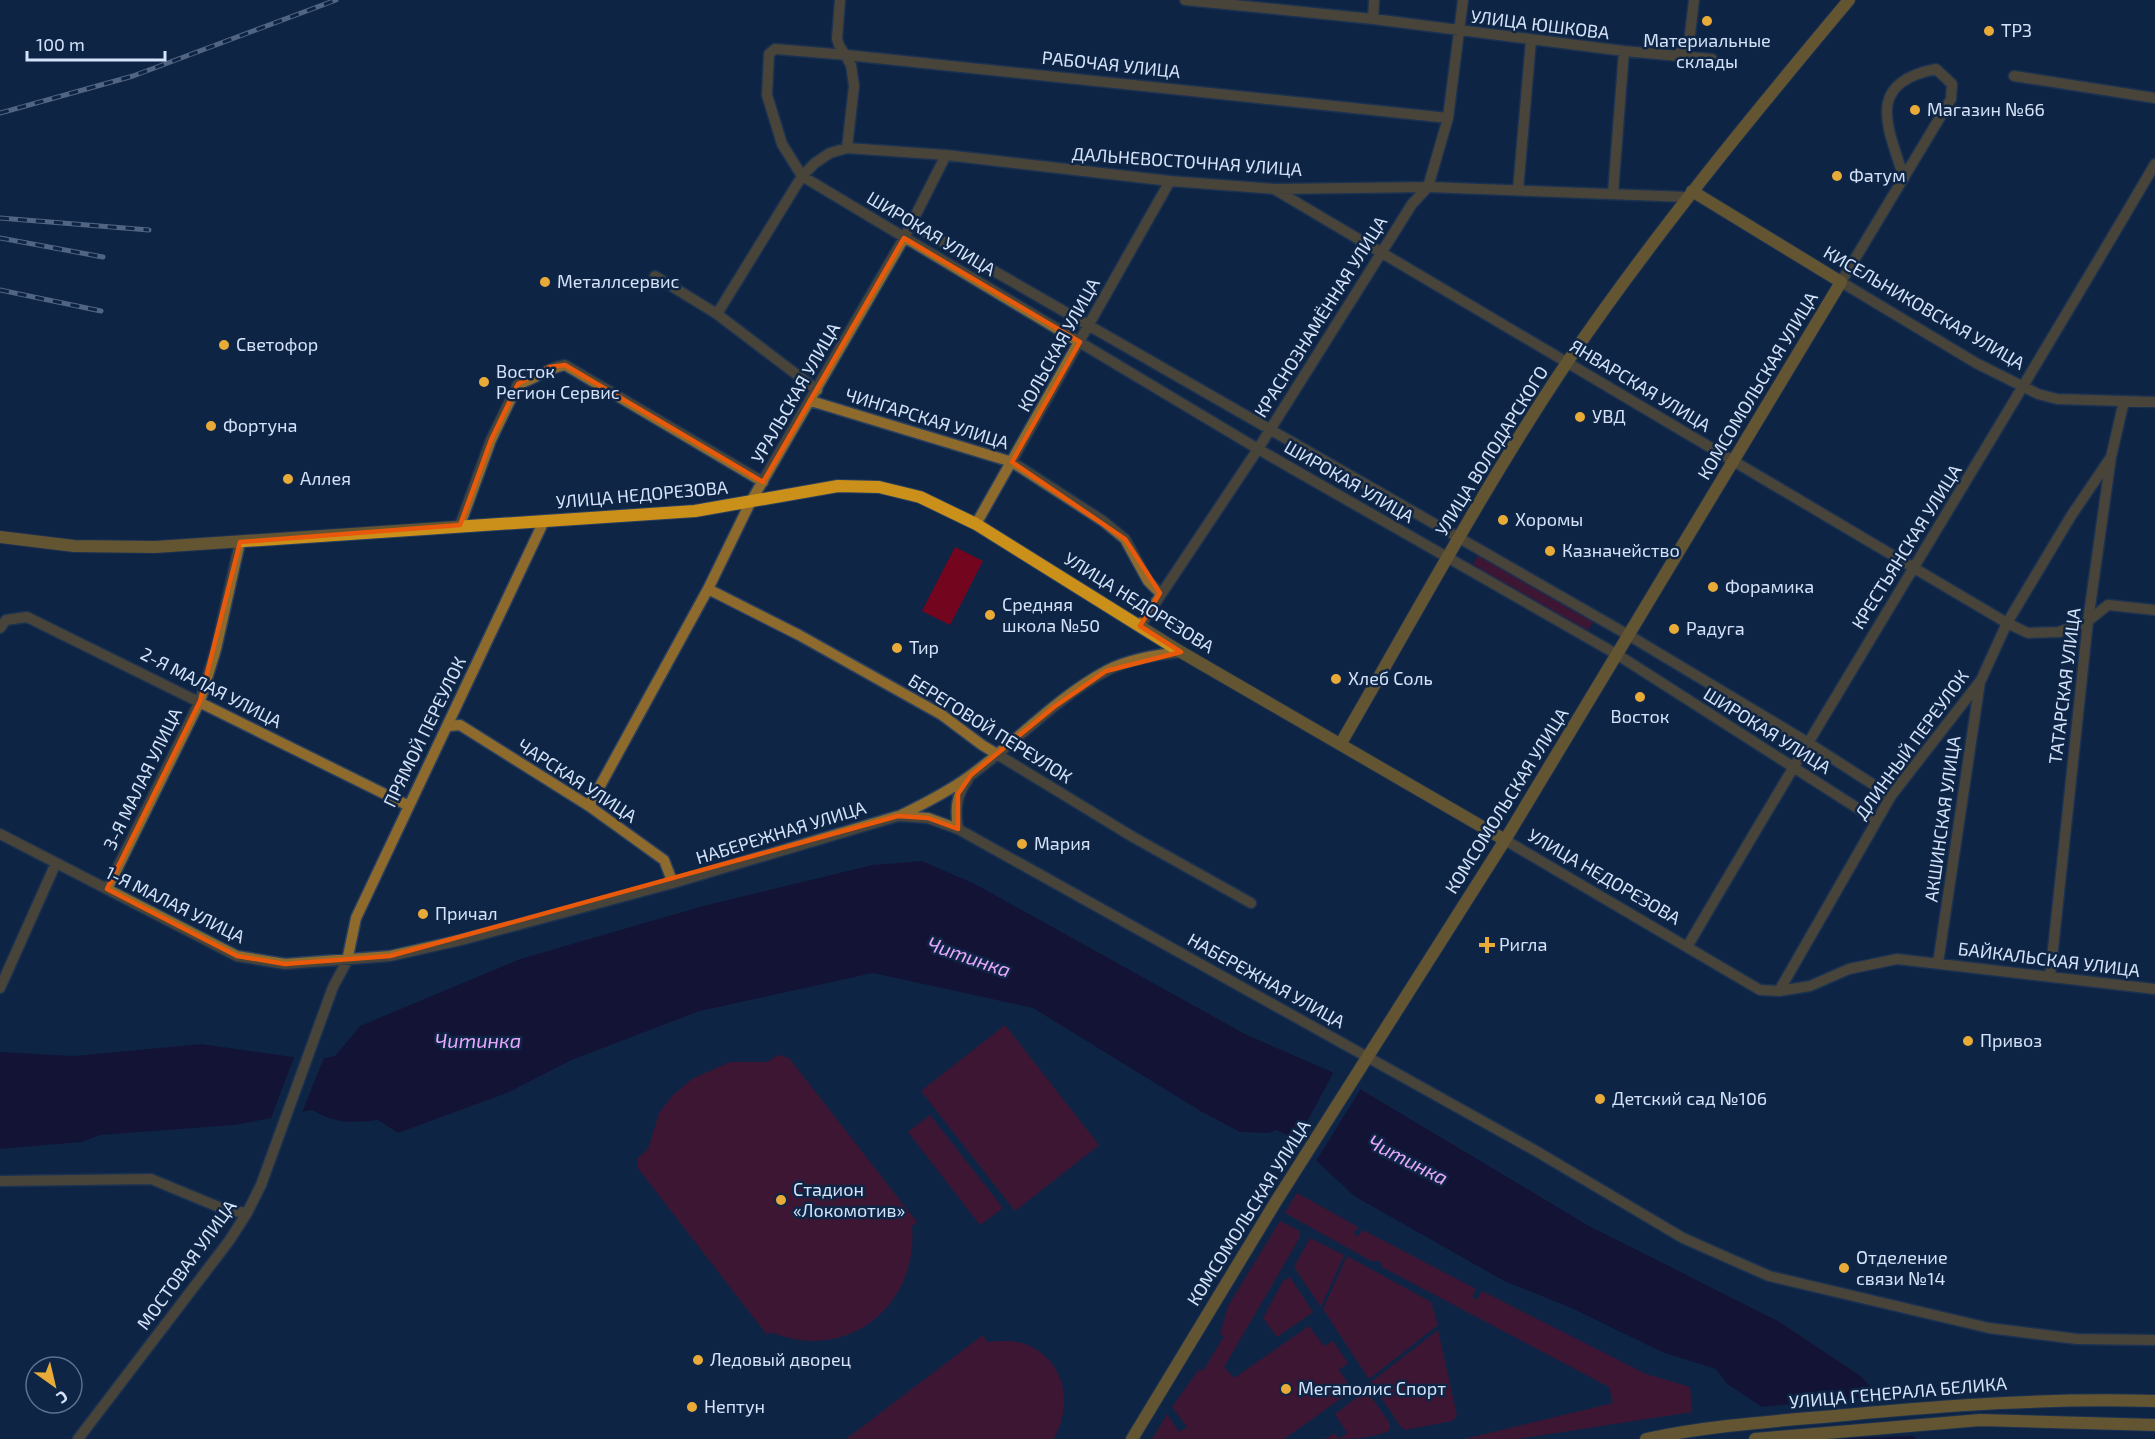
<svg xmlns="http://www.w3.org/2000/svg" width="2155" height="1439" viewBox="0 0 2155 1439" font-family="'Exo 2',sans-serif">
<style>
.green{fill:#74051e}
.water{fill:#190022}
.pier{fill:#0e2546}
.lines{fill:none;stroke-linecap:round;stroke-linejoin:round}
.street-casing{stroke:#2a405f;stroke-width:13}
.secondary-casing{stroke:#2a405f;stroke-width:14}
.street{stroke:#8e6a2c;stroke-width:10}
.secondary{stroke:#cb901a;stroke-width:12}
.rail-casing{stroke:#a3b4cc;stroke-width:5}
.rail{stroke:#0e2546;stroke-width:3;stroke-dasharray:9;stroke-linecap:butt}
.marked{fill:none;stroke:#e8590c;stroke-width:4.5;stroke-linejoin:round}
.poi-dot{fill:#e9ab38;stroke:#0e2546;stroke-width:2}
.labels{text-anchor:middle;stroke-width:5;stroke-linejoin:round;paint-order:stroke}
.street-label{font-size:18px;fill:#d4e3f9;stroke:#0e2546}
.poi-label{font-size:18px;fill:#d4e3f9;stroke:#0e2546;text-anchor:start}
.water-label{font-size:20px;font-style:italic;fill:#eaa7fe;stroke:#0e2546}
</style>
<rect width="100%" height="100%" fill="#0e2546"/>
<path class="green" d="M955,547L983,561L950,625L922,611Z
M1480,552L1595,619L1586,634L1471,567Z
M1005,1025L1099,1145L1015,1211L921,1091Z
M778,1055L789,1058L917,1222L912,1226C919,1306 846,1364 771,1332L767,1335L637,1167L638,1158L648,1149L659,1113L673,1095L692,1079L730,1062H767Z
M930,1115L1003,1208L980,1225L908,1132Z
M1297,1193L1358,1227L1354,1234L1358,1236L1363,1230L1476,1289L1472,1297L1476,1300L1482,1291L1646,1374L1690,1387L1692,1412L1517,1439H1464L1613,1403L1609,1387L1382,1267L1380,1261H1371L1285,1213Z
M1280,1221L1300,1231V1237L1224,1367L1234,1378L1309,1326L1324,1346L1333,1341L1348,1363L1339,1370L1353,1390L1284,1439H1152L1167,1414L1179,1432L1187,1427L1172,1407L1199,1369L1203,1371L1224,1336L1220,1334L1228,1306Z
M1310,1238L1344,1255L1321,1307L1294,1267Z
M1347,1256L1431,1302L1438,1325L1369,1379L1323,1309Z
M1290,1277L1313,1312L1277,1337L1263,1318L1283,1281Z
M1438,1330L1457,1416L1452,1421L1405,1430L1400,1426L1371,1382Z
M983,1335L987,1342C999,1341 1014,1340 1025,1344C1066,1360 1073,1404 1054,1439H846Z
M1363,1393L1370,1395L1390,1424V1430C1374,1439 1344,1439 1325,1439L1335,1433L1339,1439L1347,1433L1335,1414Z"/>
<path class="water" d="M922,861L975,884L1245,1034L1330,1071L1589,1226L1778,1321L1862,1377L1916,1439H1811L1727,1384L1716,1369L1664,1353L1569,1307L1504,1281L1354,1196L1291,1137L1276,1130L1269,1133L1240,1132L1202,1112L1033,1008L873,973L700,1011L574,1059L507,1093L398,1133L378,1120C352,1123 335,1124 312,1110L235,1125L100,1135L82,1142L0,1149V1052L73,1056L201,1044L315,1060L335,1056L360,1026L520,959L703,906L872,865Z"/>
<path class="pier" d="M295,1055L315,1057L325,1055L301,1115L270,1121Z
M1335,1070L1362,1087L1314,1164L1295,1144Z
M1883,1396L1918,1436L1806,1439L1760,1407Z"/>
<g class="lines">
<defs>
<path id="street" d="M840,0L837,39L839,45L851,65L854,86L847,148
M1185,0L1373,19L1624,51L1712,59
M1373,19L1374,0
M1677,56L1689,43L1694,0
M2014,76L2155,98
M1448,118L847,55L775,49L769,54L767,95L782,144L802,176L1258,449L1618,655L1876,820
M1904,178C1888,127 1864,83 1936,69L1952,84L1951,99L1841,282L1976,363L2038,394L2057,399L2155,402
M1274,189L2007,623L2028,633L2059,632L2088,621L2108,605L2155,610
M1518,190L1531,40
M1613,193L1624,51
M912,224L1630,636L1807,742L1891,796
M655,276L717,314L817,390
M717,314L802,176L815,163L830,153L847,148L946,155L1170,181L1274,189L1428,187L1687,197
M811,401L1012,462L1103,521L1125,539L1148,581L1160,593
M976,524L1170,181
M460,525L491,440L518,384C536,379 546,368 565,365L763,482
M708,589L799,635L942,715L982,745L1133,837L1251,903
M1140,626L1258,449L1412,204L1428,187L1448,118L1463,0
M0,628L6,620L27,617L407,805
M449,726L460,725L589,806L664,860L673,883
M589,806L708,589L750,503L904,238L946,155
M899,816C924,804 948,792 971,775C1016,742 1056,698 1106,671C1128,659 1156,655 1181,652
M958,829C955,809 956,796 968,779
M0,834L237,956L285,964L390,956L465,939L673,883L898,816L928,818L958,829L1536,1151L1683,1238L1769,1276L1989,1328L2077,1339L2155,1340
M1505,840L1760,990L1779,991L1810,986L1849,969L1897,959L2155,989
M107,889L200,701L216,649L240,542
M1687,947C1841,684 2001,427 2155,164
M1938,963L1980,682
M2050,977L2088,621L2111,457L2124,401
M0,988L56,863
M1779,991L1891,796L1981,680L2007,623L2071,516L2111,457
M0,1181L151,1179L226,1210L247,1213
M78,1439L229,1241L247,1213L261,1185L333,987L347,961L356,918L544,521"/>
<path id="secondary" d="M0,537L74,546L155,547L695,511L838,486L879,487L920,497L976,524L1181,652L1505,840
M1341,743C1415,616 1486,483 1568,361C1654,235 1751,117 1849,0
M1132,1439L1275,1203L1505,840L1841,282L1692,191
M1646,1439C1712,1425 1778,1421 1845,1415C1949,1405 2051,1398 2155,1401
M1755,1439L1980,1420L2155,1425"/>
</defs>
<use href="#street" class="street-casing"/>
<use href="#secondary" class="secondary-casing"/>
<use href="#street" class="street"/>
<use href="#secondary" class="secondary"/>
<defs>
<path id="rail" d="M0,113L133,76L336,0
M0,218L149,230
M0,238L103,257
M0,290L101,311"/>
</defs>
<use href="#rail" class="rail-casing"/>
<use href="#rail" class="rail"/>
</g>
<path d="M0 0H2155V1439H0ZM904,238L1080,342L1012,462L1125,539L1160,593L1140,626L1181,652L1106,671L1054,707L971,775L958,794V829L928,818L898,816L390,956L285,964L237,956L107,889L200,701L240,542L460,525L491,440L518,384L549,367L565,365L763,482Z" fill="#0e2546" fill-opacity=".55" fill-rule="evenodd"/>
<path class="marked" d="M904,238L1080,342L1012,462L1125,539L1160,593L1140,626L1181,652L1106,671L1054,707L971,775L958,794V829L928,818L898,816L390,956L285,964L237,956L107,889L200,701L240,542L460,525L491,440L518,384L549,367L565,365L763,482Z"/>
<g class="poi-dot">
<circle cx="1707" cy="21" r="6"/>
<circle cx="1989" cy="31" r="6"/>
<circle cx="1915" cy="110" r="6"/>
<circle cx="1837" cy="176" r="6"/>
<circle cx="545" cy="282" r="6"/>
<circle cx="224" cy="345" r="6"/>
<circle cx="484" cy="382" r="6"/>
<circle cx="1580" cy="417" r="6"/>
<circle cx="211" cy="426" r="6"/>
<circle cx="288" cy="479" r="6"/>
<circle cx="1503" cy="520" r="6"/>
<circle cx="1550" cy="551" r="6"/>
<circle cx="1713" cy="587" r="6"/>
<circle cx="990" cy="615" r="6"/>
<circle cx="1674" cy="629" r="6"/>
<circle cx="897" cy="648" r="6"/>
<circle cx="1336" cy="679" r="6"/>
<circle cx="1640" cy="697" r="6"/>
<circle cx="1022" cy="844" r="6"/>
<circle cx="423" cy="914" r="6"/>
<path d="M1484 936h6v6h6v6h-6v6h-6v-6h-6v-6h6z"/>
<circle cx="1968" cy="1041" r="6"/>
<circle cx="1600" cy="1099" r="6"/>
<circle cx="781" cy="1200" r="6"/>
<circle cx="1844" cy="1268" r="6"/>
<circle cx="698" cy="1360" r="6"/>
<circle cx="1286" cy="1389" r="6"/>
<circle cx="692" cy="1407" r="6"/>
</g>
<g class="labels">
<g class="street-label">
<text transform="translate(1540 25) rotate(7)" y="6">УЛИЦА ЮШКОВА</text>
<text transform="translate(1111 65) rotate(6)" y="6">РАБОЧАЯ УЛИЦА</text>
<text transform="translate(1187 162) rotate(4)" y="6">ДАЛЬНЕВОСТОЧНАЯ УЛИЦА</text>
<text transform="translate(931 234) rotate(31)" y="6">ШИРОКАЯ УЛИЦА</text>
<text transform="translate(1924 308) rotate(30)" y="6">КИСЕЛЬНИКОВСКАЯ УЛИЦА</text>
<text transform="translate(1321 317) rotate(-58)" y="6">КРАСНОЗНАМЁННАЯ УЛИЦА</text>
<text transform="translate(1059 345) rotate(-61)" y="6">КОЛЬСКАЯ УЛИЦА</text>
<text transform="translate(1640 386) rotate(31)" y="6">ЯНВАРСКАЯ УЛИЦА</text>
<text transform="translate(1758 386) rotate(-59)" y="6">КОМСОМОЛЬСКАЯ УЛИЦА</text>
<text transform="translate(796 393) rotate(-60)" y="6">УРАЛЬСКАЯ УЛИЦА</text>
<text transform="translate(927 419) rotate(17)" y="6">ЧИНГАРСКАЯ УЛИЦА</text>
<text transform="translate(1492 451) rotate(-58)" y="6">УЛИЦА ВОЛОДАРСКОГО</text>
<text transform="translate(1349 482) rotate(30)" y="6">ШИРОКАЯ УЛИЦА</text>
<text transform="translate(642 495) rotate(-5)" y="6">УЛИЦА НЕДОРЕЗОВА</text>
<text transform="translate(1907 547) rotate(-58)" y="6">КРЕСТЬЯНСКАЯ УЛИЦА</text>
<text transform="translate(1139 603) rotate(32)" y="6">УЛИЦА НЕДОРЕЗОВА</text>
<text transform="translate(2065 686) rotate(-83)" y="6">ТАТАРСКАЯ УЛИЦА</text>
<text transform="translate(211 688) rotate(27)" y="6">2-Я МАЛАЯ УЛИЦА</text>
<text transform="translate(990 729) rotate(32)" y="6">БЕРЕГОВОЙ ПЕРЕУЛОК</text>
<text transform="translate(1767 731) rotate(32)" y="6">ШИРОКАЯ УЛИЦА</text>
<text transform="translate(425 732) rotate(-64)" y="6">ПРЯМОЙ ПЕРЕУЛОК</text>
<text transform="translate(1912 745) rotate(-54)" y="6">ДЛИННЫЙ ПЕРЕУЛОК</text>
<text transform="translate(143 779) rotate(-64)" y="6">3-Я МАЛАЯ УЛИЦА</text>
<text transform="translate(577 781) rotate(33)" y="6">ЧАРСКАЯ УЛИЦА</text>
<text transform="translate(1507 801) rotate(-58)" y="6">КОМСОМОЛЬСКАЯ УЛИЦА</text>
<text transform="translate(1943 819) rotate(-82)" y="6">АКШИНСКАЯ УЛИЦА</text>
<text transform="translate(781 833) rotate(-17)" y="6">НАБЕРЕЖНАЯ УЛИЦА</text>
<text transform="translate(1604 877) rotate(30)" y="6">УЛИЦА НЕДОРЕЗОВА</text>
<text transform="translate(175 905) rotate(26)" y="6">1-Я МАЛАЯ УЛИЦА</text>
<text transform="translate(2049 960) rotate(7)" y="6">БАЙКАЛЬСКАЯ УЛИЦА</text>
<text transform="translate(1266 981) rotate(29)" y="6">НАБЕРЕЖНАЯ УЛИЦА</text>
<text transform="translate(1249 1213) rotate(-58)" y="6">КОМСОМОЛЬСКАЯ УЛИЦА</text>
<text transform="translate(187 1265) rotate(-54)" y="6">МОСТОВАЯ УЛИЦА</text>
<text transform="translate(1898 1393) rotate(-5)" y="6">УЛИЦА ГЕНЕРАЛА БЕЛИКА</text>
</g>
<g class="poi-label">
<text x="2001" y="37">ТРЗ</text>
<text x="1707" y="47" text-anchor="middle">Материальные<tspan x="1707" dy="21">склады</tspan></text>
<text x="1927" y="116">Магазин №66</text>
<text x="1849" y="182">Фатум</text>
<text x="557" y="288">Металлсервис</text>
<text x="236" y="351">Светофор</text>
<text x="496" y="378">Восток<tspan x="496" dy="21">Регион Сервис</tspan></text>
<text x="1592" y="423">УВД</text>
<text x="223" y="432">Фортуна</text>
<text x="300" y="485">Аллея</text>
<text x="1515" y="526">Хоромы</text>
<text x="1562" y="557">Казначейство</text>
<text x="1725" y="593">Форамика</text>
<text x="1002" y="611">Средняя<tspan x="1002" dy="21">школа №50</tspan></text>
<text x="1686" y="635">Радуга</text>
<text x="909" y="654">Тир</text>
<text x="1348" y="685">Хлеб Соль</text>
<text x="1640" y="723" text-anchor="middle">Восток</text>
<text x="1034" y="850">Мария</text>
<text x="435" y="920">Причал</text>
<text x="1499" y="951">Ригла</text>
<text x="1980" y="1047">Привоз</text>
<text x="1612" y="1105">Детский сад №106</text>
<text x="793" y="1196">Стадион<tspan x="793" dy="21">«Локомотив»</tspan></text>
<text x="1856" y="1264">Отделение<tspan x="1856" dy="21">связи №14</tspan></text>
<text x="710" y="1366">Ледовый дворец</text>
<text x="1298" y="1395">Мегаполис Спорт</text>
<text x="704" y="1413">Нептун</text>
</g>
<g class="water-label">
<text transform="translate(969 957) rotate(19)" y="7">Читинка</text>
<text x="478" y="1048">Читинка</text>
<text transform="translate(1408 1160) rotate(27)" y="7">Читинка</text>
</g>
</g>
<g transform="translate(54 1385) rotate(146)"><circle r="28" fill="#0e2546" stroke="#5d718e" stroke-width="1.5"/>
<path d="M0-4.5L10 22L0 15L-10 22Z" fill="#e9ab38"/>
<text y="-9" font-size="16" font-weight="bold" text-anchor="middle" fill="#d4e3f9">С</text>
</g>
<path d="M27 51v9h138v-9" fill="none" stroke="#d4e3f9" stroke-width="3"/>
<text x="36" y="51" font-size="18" fill="#d4e3f9" stroke="#0e2546" stroke-width="4.5" paint-order="stroke">100 m</text>
</svg>
